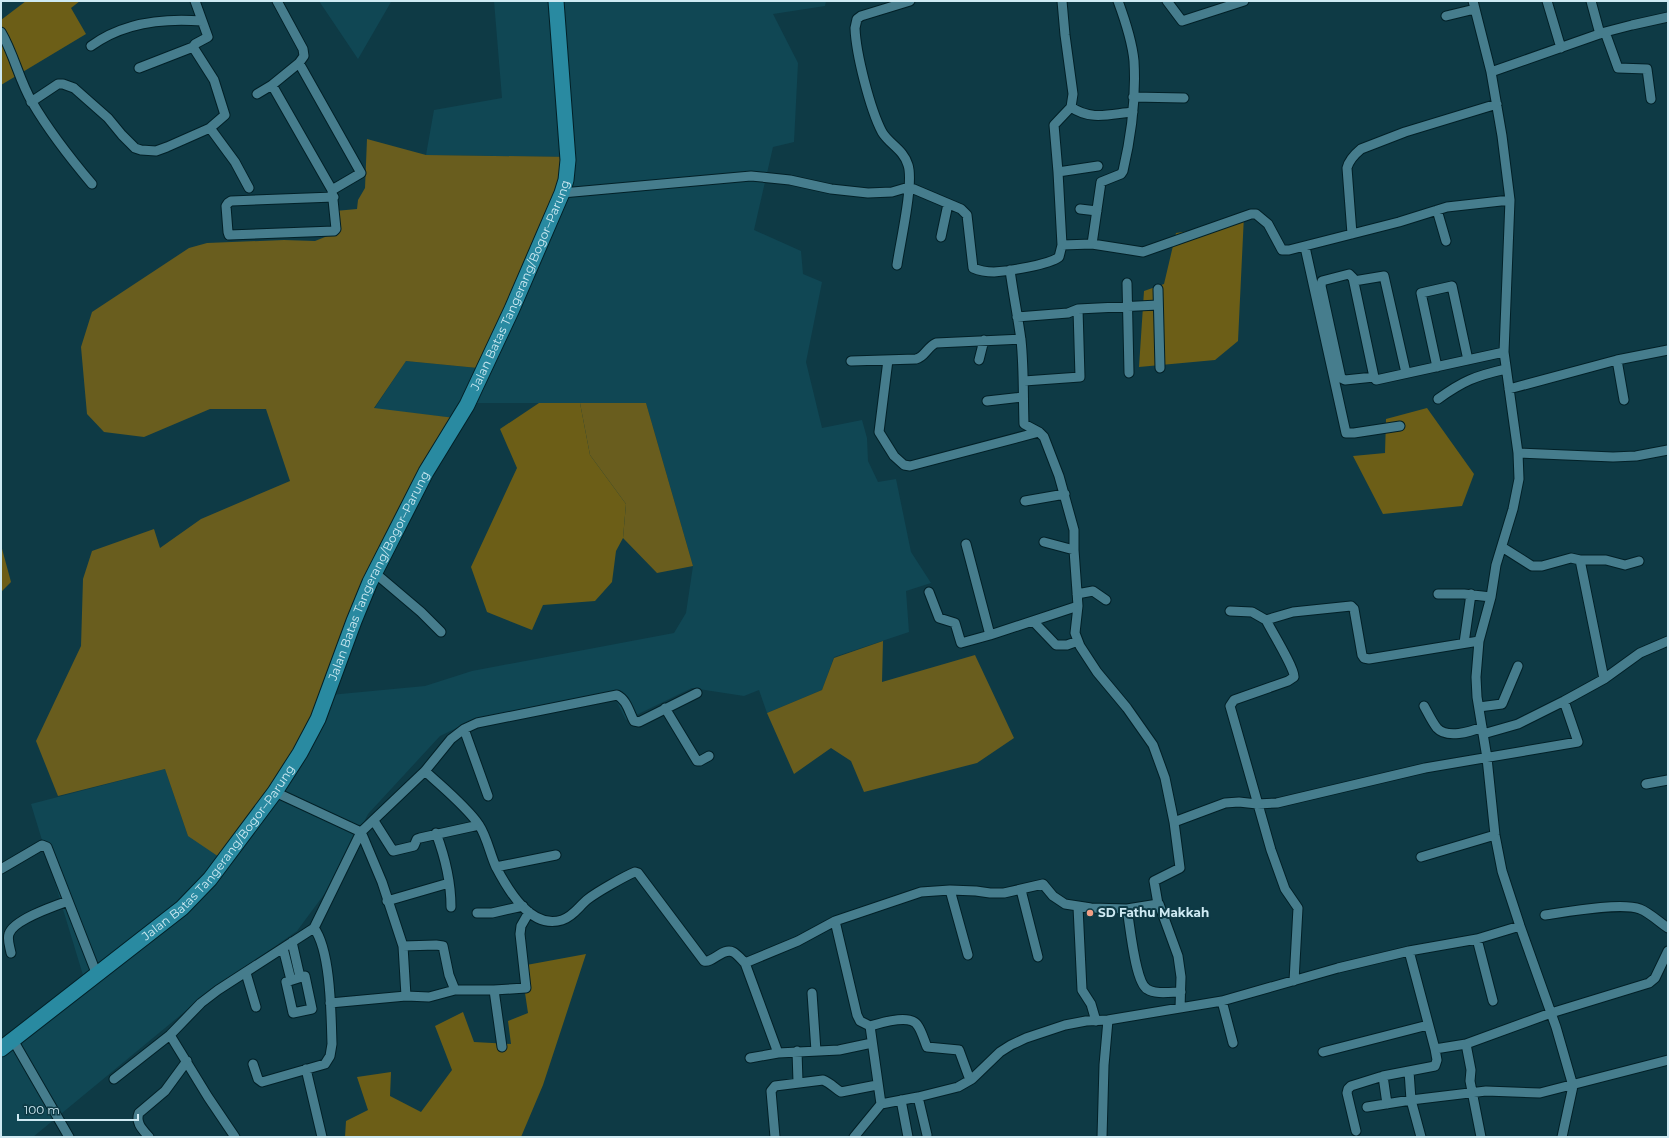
<svg xmlns="http://www.w3.org/2000/svg" width="1669" height="1138" viewBox="0 0 1669 1138" font-family="Montserrat,sans-serif">
<style>
.built{fill:#104754}
.green{fill:#695d1e}
.forest{fill:#6c5e17}
.lines{fill:none;stroke-linecap:round;stroke-linejoin:round}
.minor-casing{stroke:#022027;stroke-width:11}
.primary-casing{stroke:#022027;stroke-width:17}
.minor{stroke:#467d8d;stroke-width:9}
.primary{stroke:#298aa1;stroke-width:15}
.poi-dot{fill:#f39f85;stroke:#0e3a45;stroke-width:1.5}
.labels{text-anchor:middle;stroke-width:4;stroke-linejoin:round;paint-order:stroke}
.street-label{font-size:12px;fill:#ceeaf3;stroke:#0e3a45}
.poi-label{font-size:12px;font-weight:bold;fill:#ceeaf3;stroke:#0e3a45;text-anchor:start}
</style>
<rect width="100%" height="100%" fill="#0e3a45"/>
<path class="built" d="M319,1H404L391,2L358,59Z
M494,1H826L825,6L773,14L798,63L794,142L773,147L754,230L801,251L803,274L822,282L806,362L822,428L862,420L867,438L868,461L878,482L896,479L911,552L931,583L906,591L909,632L834,657L822,690L767,713L759,690L744,696L692,688L626,720L613,694L469,722L440,736L368,814L334,881L297,931L205,995L33,1137H1V1052L86,985L31,804L165,769L188,836L330,695L425,686L472,671L674,633L686,613L693,566L646,403H473L455,418L374,409L406,361L488,369L573,157L426,155L434,110L502,98Z"/>
<path class="green" d="M367,139L426,155L574,157L488,369L406,361L374,408L455,418L355,613L330,695L225,861L188,836L165,769L58,796L36,741L81,646L83,579L92,551L154,529L160,548L201,519L290,481L266,409H210L144,437L104,432L87,414L81,347L92,312L189,248L207,243L284,240L315,241L335,233V211L357,209L358,200L365,188Z
M580,403H646L693,566L657,573L623,538L626,504L590,455Z
M883,641L882,682L975,655L1014,738L977,763L864,792L851,761L831,748L794,774L767,713L822,690L834,658Z"/>
<path class="forest" d="M26,1H80L71,8L86,34L1,85V20Z
M1244,215L1238,341L1215,360L1139,367L1144,291L1164,284L1176,233L1209,228Z
M539,403H580L590,455L626,504L623,538L616,551L612,582L595,601L543,605L532,630L487,612L471,567L517,468L500,429Z
M1427,408L1474,474L1462,506L1383,514L1353,456L1385,453L1386,419Z
M1,545L11,582L1,592Z
M586,954L543,1085L521,1137H345L346,1121L368,1110L357,1077L391,1072L390,1096L421,1112L452,1070L435,1026L463,1012L474,1042L511,1044L508,1021L528,1013L521,966Z"/>
<g class="lines">
<defs>
<path id="minor" d="M277,1L303,49L304,56L299,63L272,85L332,190
M1167,1L1182,21L1244,1
M1473,1L1491,72L1502,136L1510,200L1504,352L1518,453L1519,479L1513,509L1496,565L1491,597L1479,641L1476,677L1477,697L1487,758L1495,835L1502,871L1520,926L1556,1027L1573,1086L1562,1137
M1547,1L1561,48
M1591,1L1600,34
M1446,16L1475,9
M1,32C14,54 19,80 32,102C49,131 70,158 92,184
M1605,32L1618,68L1647,69L1651,99
M91,46C122,23 164,18 202,21
M299,63L361,173L332,190L336,229L334,231L229,235L228,232L226,206L228,203L231,201L334,197
M139,68L193,47
M1491,72L1605,32L1632,25L1668,17
M257,94L272,85
M1133,97L1184,98
M31,102L58,84H63L74,88L108,118L122,135L135,148L141,150L156,151L167,147L210,128L225,115L214,80L193,47L195,44L208,37L195,1
M1071,107C1091,121 1110,114 1133,112
M210,128L235,162L249,188
M1058,172L1098,166
M562,193L751,176L790,180L831,189L868,193L892,192L909,187L961,209L967,215L973,268C980,271 987,272 994,272C1008,271 1049,265 1059,257L1062,245L1058,172L1054,125L1071,107L1073,94L1065,35L1062,1
M1080,209L1097,211
M1437,210L1446,241
M1352,234L1347,168C1349,160 1355,154 1361,149L1405,132L1497,104
M941,237L948,204
M1092,244L1101,182L1121,174L1123,171C1131,137 1136,96 1134,61C1132,40 1125,20 1118,1
M1062,245L1092,244L1143,252L1251,214H1256L1268,224L1282,250H1289L1399,222L1447,207L1510,200
M1305,247L1346,433H1354L1400,426
M897,265C900,244 914,183 908,165C904,150 889,144 882,132C870,109 856,54 855,28L857,19L861,16L910,1
M1010,270C1013,293 1018,317 1021,340C1024,368 1023,396 1024,424L1039,432L1044,437L1059,476L1074,530V550L1078,606L1075,633L1080,646L1097,672L1127,708L1153,745L1165,778L1174,822
M1354,281L1384,276L1406,373
M1127,283L1129,373
M1158,289L1160,368
M1017,317L1068,313L1078,309L1158,305
M888,360L879,432L894,456L904,465L910,466L1039,432
M979,360L984,340
M1617,360L1624,400
M851,361L916,359C925,357 927,347 936,343L1021,339
M1437,367L1421,293L1452,286L1468,360
M1374,377L1353,278L1349,274L1322,281L1321,286L1341,378L1345,380L1374,377L1376,380L1504,352
M1024,381L1080,377L1078,309
M1509,389L1617,360L1668,350
M1438,399C1463,381 1475,376 1506,369
M987,401L1023,397
M1518,453L1613,457L1636,456L1668,450
M1025,501L1065,494
M1044,542L1074,550
M966,544L990,635L1078,606
M1502,547L1532,566H1542L1571,558L1580,560H1606L1625,565L1639,561
M1580,560L1604,679
M375,573L421,612L441,632
M929,592L939,618L955,623L961,643L990,635
M1077,594L1093,591L1106,600
M1438,594H1464L1491,597
M1230,611L1252,612L1266,620L1293,612L1351,606L1354,609L1362,655L1364,658L1369,659L1479,641
M1266,620C1271,630 1295,669 1294,677L1288,681L1234,700L1230,706L1271,850L1285,889L1298,908L1294,981
M1033,621L1056,645H1067L1078,641
M1464,643L1471,594
M1424,706C1428,713 1432,722 1437,728C1447,739 1470,732 1482,727
M1479,707L1502,704L1518,666
M665,708L697,761H700L709,756
M464,729L488,796
M1483,734L1518,724L1564,701L1604,679L1640,653L1668,641
M425,771C442,787 466,806 479,825C487,837 490,854 496,867C508,890 531,930 562,920C574,916 579,906 588,899C597,892 625,876 635,872L638,873L704,961C713,963 723,947 733,952C737,954 741,959 745,963L778,1053L839,1050L872,1043
M1646,784L1668,780
M275,792L361,832L382,882L403,946L406,996
M374,821L393,851L414,846L417,839L420,838L479,825
M436,833C445,857 451,881 451,907
M1421,857L1495,835
M496,867L556,855
M1,869L42,845L47,847L97,975
M950,890L968,955
M1021,890L1038,957
M387,901L449,883
M1159,904L1178,956L1181,977L1180,1008
M1078,907L1082,990L1091,1004L1096,1021
M1127,909C1130,925 1135,982 1147,989C1156,995 1171,992 1181,992
M477,913H492L523,906
M1545,915C1566,912 1621,902 1640,909C1650,913 1659,922 1668,928
M1477,939L1493,1001
M292,942L300,977
M403,946L436,945L443,946L449,975L455,990H494L502,1047
M283,948L291,980
M1409,951L1435,1049
M11,953C10,947 7,940 9,934C13,920 54,906 68,901
M745,963L798,941L835,921
M246,973L256,1007
M305,976L312,1009L293,1013L286,982Z
M494,990L526,988L520,934L521,926L529,912
M812,993L816,1051
M1222,1001L1233,1043
M330,1003L406,996L429,997L455,990
M870,1026C881,1023 911,1013 918,1026C922,1032 924,1040 927,1047L959,1050L970,1080
M170,1035L208,1097L235,1137
M13,1040L69,1137
M797,1051L798,1082
M1323,1052L1428,1025
M750,1058L778,1053
M253,1064L258,1079L262,1082L325,1064L330,1056L332,1044C331,1015 331,951 314,928
M306,1069L322,1137
M1409,1071L1411,1100L1421,1137
M1383,1076L1387,1104
M114,1079L170,1035L201,1003L218,990L314,928L361,832L425,771L451,739L464,729L477,723L617,695C627,700 629,712 634,721L639,722L697,693
M918,1097L927,1135
M901,1100L908,1137
M881,1104L870,1026L860,1021L857,1015L835,921L921,892L950,890L976,891L990,893H1004L1043,884L1053,896L1065,904L1091,908L1127,909L1158,904L1154,881L1180,868L1174,822L1225,803L1239,802L1257,804L1277,803L1425,768L1578,742L1564,701
M1367,1107L1411,1100L1486,1091L1540,1093L1668,1060
M1356,1131L1347,1093L1348,1089L1351,1086L1383,1076L1435,1066L1437,1060L1435,1049L1466,1044
M149,1137C143,1130 135,1123 139,1113L165,1091L187,1061
M775,1137L771,1091L775,1086L823,1080C831,1083 834,1088 841,1092L877,1085
M854,1137L881,1104L918,1097L958,1087L972,1079L1000,1052L1011,1045L1026,1038L1065,1025L1086,1021L1108,1020L1222,1001L1338,968L1409,951L1477,939L1520,926
M1102,1137L1104,1065L1108,1020
M1481,1137L1470,1081L1471,1070L1466,1044L1551,1013L1649,983L1655,978L1668,951"/>
<g id="primary">
<path id="s1" d="M1,1049L182,908L210,879L275,792L300,753L318,719L354,621L370,582L426,472L467,405L512,309L562,193L566,180L568,160L556,1"/>
</g>
</defs>
<use href="#minor" class="minor-casing"/>
<use href="#primary" class="primary-casing"/>
<use href="#minor" class="minor"/>
<use href="#primary" class="primary"/>
</g>
<circle class="poi-dot" cx="1090" cy="913" r="4"/>
<g class="labels">
<g class="street-label">
<text dy="4" stroke="none"><textPath href="#s1" startOffset="943">Jalan Batas Tangerang/Bogor–Parung</textPath></text>
<text dy="4" stroke="none"><textPath href="#s1" startOffset="619">Jalan Batas Tangerang/Bogor–Parung</textPath></text>
<text dy="4" stroke="none"><textPath href="#s1" startOffset="295">Jalan Batas Tangerang/Bogor–Parung</textPath></text>
</g>
<g class="poi-label">
<text x="1098" y="917">SD Fathu Makkah</text>
</g>
</g>
<rect width="1669" height="1138" fill="none" stroke="#ceeaf3" stroke-width="4"/>
<path d="M18 1114v6h120v-6" fill="none" stroke="#ceeaf3" stroke-width="2"/>
<text x="24" y="1114" font-size="12" fill="#ceeaf3" stroke="#0e3a45" stroke-width="3" paint-order="stroke">100 m</text>
</svg>
